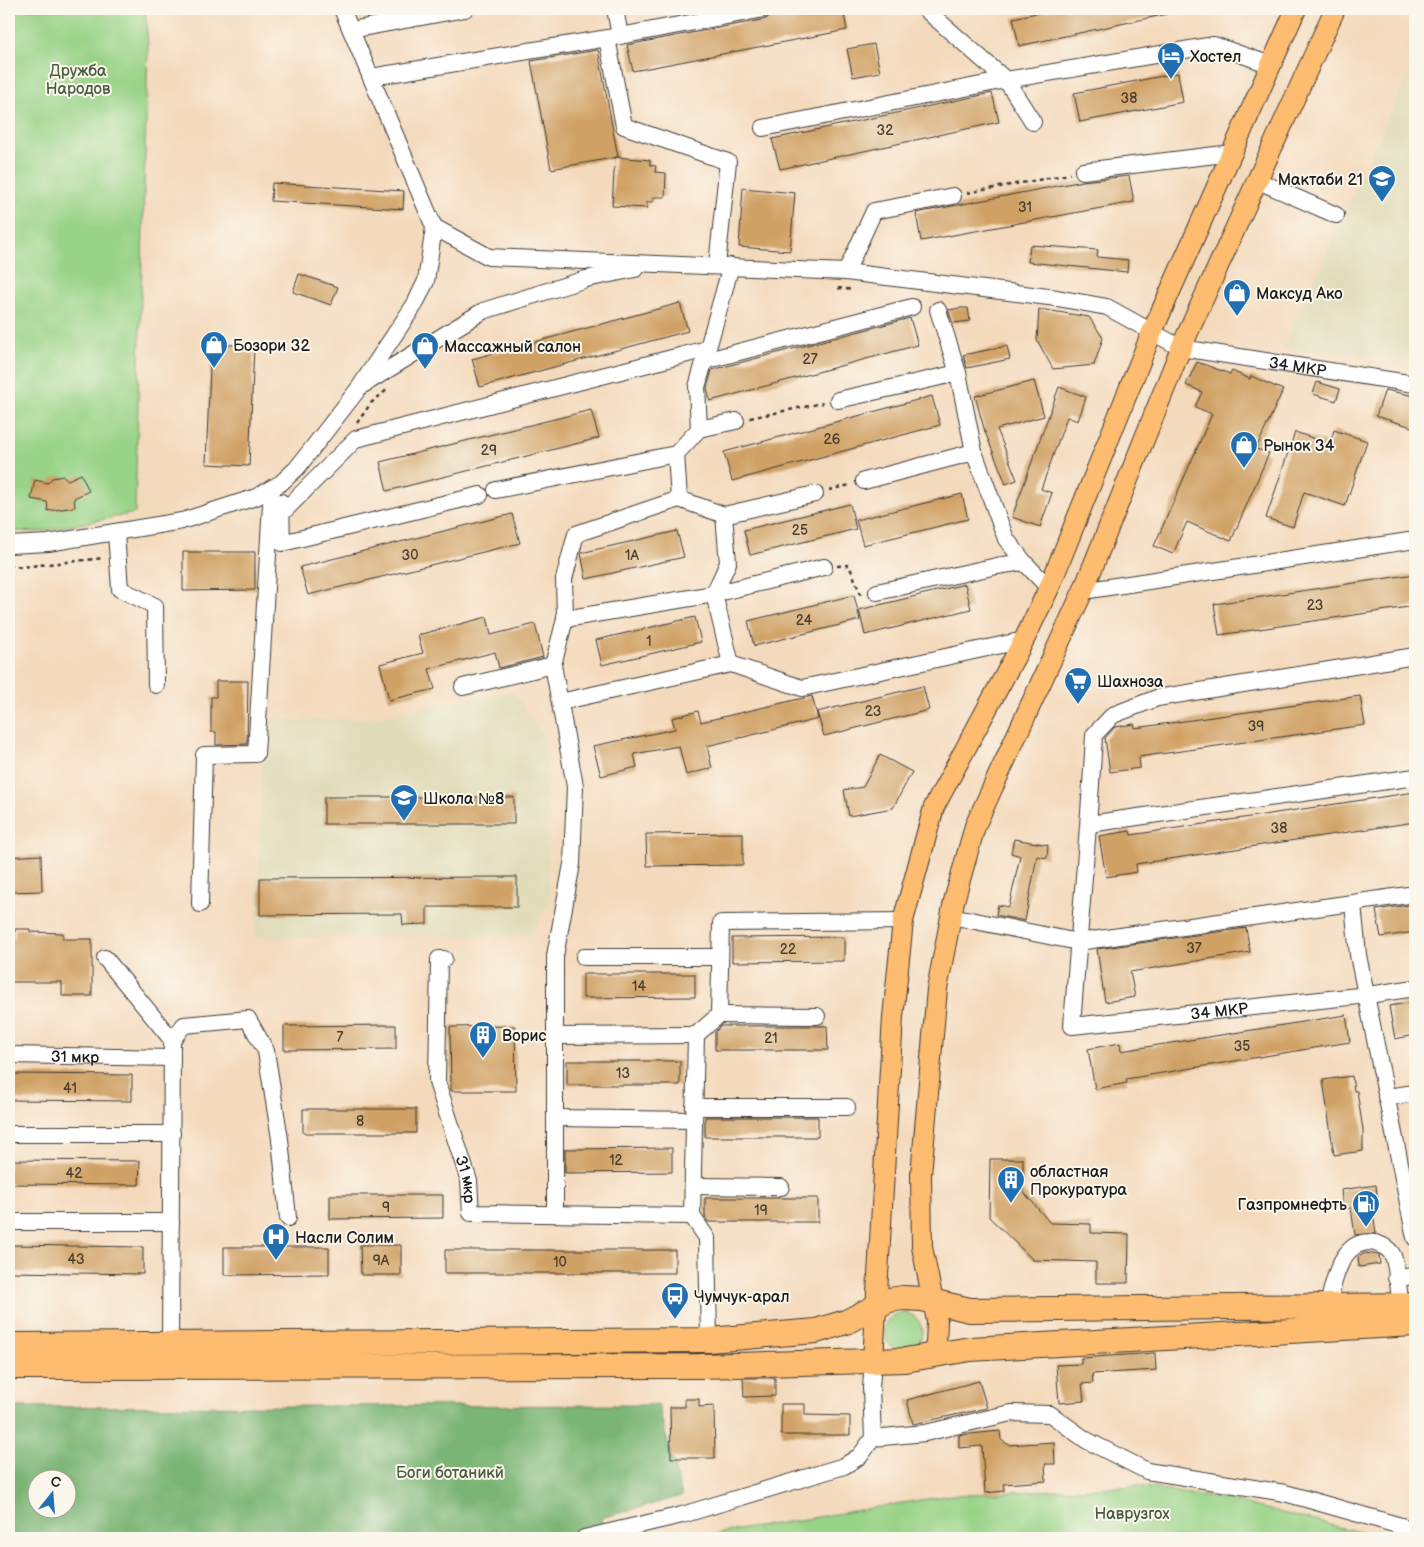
<svg xmlns="http://www.w3.org/2000/svg" width="1424" height="1547" viewBox="0 0 1424 1547" font-family="'Balsamiq Sans',sans-serif">
<style>
.built{fill:#e1dcba}
.green{fill:#99d387;stroke:#5a7852}
.forest{fill:#7ab574;stroke:#4b6848;fill-rule:evenodd}
.building{fill:#d0a165}
.lines{fill:none;stroke-linecap:round;stroke-linejoin:round}
.minor-casing{stroke:#3c3834;stroke-width:18}
.major-casing{stroke:#3c3834;stroke-width:22}
.highway-casing{stroke:#3c3834;stroke-width:26}
.path{stroke:#3c3834;stroke-width:2.5;stroke-dasharray:4 4;stroke-linecap:butt}
.minor{stroke:#fff;stroke-width:16}
.major{stroke:#fdbc6f;stroke-width:20}
.highway{stroke:#fdbc6f;stroke-width:24}
.labels{text-anchor:middle;stroke-width:4;stroke-linejoin:round;paint-order:stroke}
.number-label{font-size:14px;fill:#493d2e}
.poi-label{font-size:16px;fill:#1c1c1c;stroke:#fbf7ec;text-anchor:start}
.park-label{font-size:16px;fill:#485c41;stroke:#fbf7ec}
.street-label{font-size:16px;fill:#1c1c1c;stroke:#fbf7ec}
</style>
<rect width="100%" height="100%" fill="#fbf7ec"/>
<filter id="ink" filterUnits="userSpaceOnUse"><feTurbulence type="fractalNoise" baseFrequency=".02" numOctaves="2"/><feDisplacementMap in="SourceGraphic" scale="10" xChannelSelector="R" yChannelSelector="G"/><feConvolveMatrix kernelMatrix="1 2 1 2 8 2 1 2 1" color-interpolation-filters="sRGB"/></filter>
<filter id="wash" filterUnits="userSpaceOnUse"><feTurbulence type="fractalNoise" baseFrequency=".0096" numOctaves="4" result="noise"/><feDisplacementMap in="SourceGraphic" scale="20" xChannelSelector="R" yChannelSelector="G"/><feGaussianBlur stdDeviation="1.12" result="paint"/><feColorMatrix in="noise" values="0 0 0 0 0 0 0 0 0 0 0 0 0 0 0 0 0 1.4 0 .05"/><feComposite in="paint" operator="in"/></filter>
<g filter="url(#wash)">
<rect width="100%" height="100%" fill="#f4dabd"/>
<path class="built" d="M1415,59V363L1396,358L1283,348Z
M512,691L546,740L549,904L529,936L255,938L264,720L364,719Z"/>
<path class="green" d="M9,9H145L148,45L135,513L38,532L9,531Z
M884 1332a19 19 0 1 1 38 0a19 19 0 1 1-38 0Z
M1138,1486L1233,1501L1383,1538H706L720,1533L951,1495Z"/>
<path class="forest" d="M658,1405L682,1496L601,1518L605,1538H9V1407ZM38,1480H68V1510H38Z"/>
<g id="blocks">
<path class="building" d="M790,9H843L847,30L633,71L627,45L766,19L774,12Z
M1056,9H1167V14L1019,46L1013,18Z
M874,44L880,72L853,77L847,49Z
M598,50L618,157L551,169L531,61Z
M1178,73L1183,102L1080,122L1074,93Z
M992,93L999,122L780,169L772,139Z
M615,157L650,160V165L656,166L655,172L666,173L665,197H653V202H647V208L612,206Z
M1129,176L1134,202L921,241L916,213L1083,181Z
M272,183L404,191L403,209L271,201Z
M743,188L795,193L790,251L739,247Z
M1030,245L1098,250L1097,257L1128,260L1127,272L1028,262Z
M299,274L338,287L331,305L293,292Z
M680,303L688,331L480,387L472,359Z
M961,308H968L970,321L953,323L948,310Z
M1039,309L1089,317L1103,338L1094,365L1053,369L1037,340Z
M910,318L918,345L710,401L707,388L712,370Z
M211,344L254,346L249,466L206,464Z
M1007,346L1010,359L967,368L963,355Z
M1197,362L1230,374L1232,371L1250,379L1251,376L1283,390L1256,449L1269,453L1231,541L1187,522L1173,554L1154,546L1212,414L1195,407L1202,392L1186,385Z
M1034,381L1044,416L997,429L1017,480L1006,484L985,432L975,396Z
M1317,382L1340,389L1336,401L1313,394Z
M1059,387L1086,397L1078,421L1067,417L1041,489L1052,493L1040,527L1012,517Z
M1385,390L1415,396V428L1376,416Z
M932,396L940,425L732,481L724,452Z
M591,410L599,438L387,491L380,462Z
M1334,430L1367,441L1345,506L1304,492L1293,527L1266,518L1295,432L1330,444Z
M81,474L89,491L74,498L75,507L48,511L47,502L31,499L35,480L48,483L52,478L63,476L68,480Z
M962,494L968,519L863,545L856,520Z
M850,504L856,529L750,555L744,530Z
M512,514L520,543L308,595L300,567Z
M677,531L684,557L586,579L581,553Z
M183,552H255V590L183,591Z
M1415,574V606L1219,635L1214,604Z
M965,584L971,609L865,635L859,610Z
M854,595L860,620L754,646L748,621Z
M487,617L491,635L535,624L543,657L499,668L495,652L429,669L435,689L389,700L380,664L423,653L418,635Z
M695,617L701,642L602,665L596,640Z
M216,681H248L247,744L216,745V732H211V697H216Z
M923,686L929,710L824,736L817,712Z
M812,696L818,719L707,746L712,768L686,775L679,746L634,754L637,767L601,776L593,746L675,729L672,718L698,711L701,722Z
M1360,696L1365,725L1139,757L1140,768L1110,772L1105,738L1115,727L1134,724L1135,728Z
M880,755L912,772L893,808L849,816L844,790L863,787Z
M1415,792V822L1136,864L1137,872L1106,877L1099,836L1130,831L1131,835Z
M324,797H514V824H324Z
M743,833V865L647,866L646,834Z
M1014,839L1048,845L1047,858L1037,856L1025,921L996,915L998,905L1009,907L1020,856L1011,853Z
M41,855L42,891L9,892V857Z
M517,877V907H427V924L403,925L402,914L260,915V878Z
M1415,904V932L1381,937L1376,910Z
M1246,928L1250,952L1130,972L1135,997L1105,1002L1097,949Z
M15,929H30V932L63,933V939H92V996H62V982H9V939H15Z
M844,937V961L732,962V938Z
M583,974H695V997L583,998Z
M1415,1002V1035L1395,1039L1389,1006Z
M1346,1015L1350,1042L1126,1079L1127,1083L1095,1089L1088,1049L1120,1043L1121,1051Z
M396,1025V1049L284,1050V1026Z
M515,1026L516,1091H451L450,1027Z
M721,1026H827L828,1050H715V1032Z
M567,1061H680V1085H567Z
M9,1074L132,1075V1101L9,1100Z
M1352,1076L1354,1091H1357L1363,1130V1151L1334,1155L1323,1080Z
M303,1109H416V1133H303Z
M705,1117H818V1137H705Z
M672,1148V1172L565,1173V1149Z
M990,1159H1023V1191L1050,1223L1091,1224V1233L1129,1234L1128,1283H1096V1262L1033,1260L989,1217Z
M9,1160L140,1161L139,1185L9,1184Z
M1376,1185L1378,1205H1372L1376,1233L1355,1235L1351,1208L1343,1209L1341,1190Z
M330,1195H443V1218L330,1219Z
M705,1198H818V1222H708L705,1217Z
M9,1245L143,1247V1274L9,1272Z
M360,1245H401V1275H361Z
M224,1247H329V1274L224,1275Z
M445,1250H675V1273H445Z
M1365,1253L1379,1255L1380,1264L1359,1267L1358,1257Z
M1155,1353L1156,1370L1092,1374L1093,1383L1082,1384L1084,1401L1059,1403L1056,1365L1081,1364V1358Z
M743,1378H775V1396L744,1397Z
M979,1381L987,1408L913,1424L907,1400Z
M685,1399H699V1407L714,1406L715,1458H671L670,1407H685Z
M781,1404H805V1415L850,1416V1435H781Z
M1000,1431L1001,1440L1009,1445L1054,1442L1055,1464H1045L1046,1481L1004,1484V1491L985,1493L982,1446L959,1448V1435Z"/>
</g>
</g>
<g filter="url(#ink)">
<use href="#blocks" fill-opacity="0" stroke="#3c3834" stroke-width="1"/>
<g class="lines">
<defs>
<g id="minor">
<path d="M615,9L620,36"/>
<path d="M925,9L1006,80L1033,122"/>
<path d="M351,30L465,9"/>
<path d="M607,38L624,126L728,162L717,265"/>
<path d="M371,77L620,36L764,9"/>
<path d="M763,128L1006,80L1214,45L1271,65"/>
<path d="M1083,171L1232,153"/>
<path d="M1256,180L1336,215"/>
<path id="s1" d="M434,227L489,257L846,272L1057,298L1107,307L1181,348L1415,384"/>
<path d="M846,272L874,211L953,196"/>
<path d="M938,310L958,373L974,452"/>
<path d="M704,361L912,307"/>
<path d="M363,385L483,311L586,279L635,269"/>
<path d="M838,400L958,373"/>
<path d="M699,429L736,421"/>
<path d="M864,481L974,452L1006,539L1024,562L1049,588"/>
<path d="M496,490L676,454"/>
<path d="M679,499L724,515L815,494"/>
<path d="M281,502L282,543L480,495"/>
<path d="M282,513L356,439L707,349"/>
<path d="M724,515L728,563L714,594L731,664"/>
<path d="M116,533L120,589L155,606L156,685"/>
<path d="M9,545L48,543L182,521L256,497L281,483L297,468L359,388L415,304L426,281L434,227L342,9"/>
<path d="M1083,591L1415,540"/>
<path d="M877,592L997,566L1024,562"/>
<path d="M565,619L714,594L824,567"/>
<path id="s2" d="M1415,656L1157,698L1113,715L1094,735C1089,832 1079,929 1072,1026L1368,995L1415,988"/>
<path d="M463,687L553,665"/>
<path d="M560,702L731,664L802,688L1024,640"/>
<path d="M1089,824L1415,777"/>
<path d="M200,904L204,755L256,754L272,488"/>
<path d="M1353,904L1358,955L1415,1238"/>
<path d="M951,916L1078,942L1415,894"/>
<path d="M584,957H720"/>
<path d="M105,958L172,1040L170,1342"/>
<path id="s3" d="M444,959H439L437,1082L469,1181L471,1213L692,1216"/>
<path d="M719,1015L817,1016"/>
<path d="M554,1036L696,1035"/>
<path d="M172,1040L184,1025L248,1019L266,1051L280,1139L288,1218"/>
<path id="s4" d="M9,1055L172,1058"/>
<path d="M1386,1097L1415,1093"/>
<path d="M694,1107H847"/>
<path d="M555,1118L694,1120"/>
<path d="M9,1134H172"/>
<path d="M693,1186L781,1187"/>
<path d="M555,1214V956L572,864L575,786L553,665L565,619L564,579L576,534L679,499L676,454L699,429L697,387L731,266"/>
<path d="M9,1222H171"/>
<path d="M1396,1278L1415,1276"/>
<path d="M1328,1306C1333,1283 1341,1236 1375,1243C1382,1245 1390,1249 1393,1256C1398,1271 1398,1290 1401,1305"/>
<path d="M709,1340L707,1238L692,1216L696,1035L719,1015L721,923L903,921"/>
<path d="M873,1438L925,1433L1011,1413L1050,1414L1086,1440L1147,1471L1285,1493L1415,1530"/>
<path d="M584,1538L682,1515L844,1466L860,1456L873,1438L871,1388L873,1361"/>
</g>
<path id="major" d="M931,1356L936,1344L937,1321L922,1247L921,1175L937,989L954,901L975,826L1083,591L1181,348L1335,9
M873,1361L893,1017L903,921L934,807L1024,640L1049,588L1152,332L1296,9"/>
<path id="highway" d="M9,1345L709,1340L816,1331L846,1322L889,1300L903,1298L922,1299L970,1310L1415,1305
M9,1367L700,1366L905,1360L970,1349L1415,1324"/>
</defs>
<use href="#minor" class="minor-casing"/>
<use href="#major" class="major-casing"/>
<use href="#highway" class="highway-casing"/>
<path class="path" d="M967,193L1070,174
M838,288L853,290
M750,418L823,403
M357,423L371,403L388,389
M829,490L850,485
M9,565L21,567L104,558
M837,566L849,565L861,595H863"/>
<use href="#minor" class="minor"/>
<use href="#major" class="major"/>
<use href="#highway" class="highway"/>
</g>
</g>
<defs>
<symbol id="hotel-pin" viewBox="-11 -11 22 30"><path d="M0 17L-7.5 6A9.5 9.5 0 1 1 7.5 6Z" fill="#1f6fb2" stroke="#fbf7ec"/><path d="M-6-4.5h1.5V1H6V5H4.5V3h-9V5H-6ZM-4 0a1.8 1.8 0 1 1 3.6 0ZM.5 0V-2.5h3Q6-2.5 6 0Z" fill="#fff"/></symbol>
<symbol id="school-pin" viewBox="-11 -11 22 30"><path d="M0 17L-7.5 6A9.5 9.5 0 1 1 7.5 6Z" fill="#1f6fb2" stroke="#fbf7ec"/><path d="M0-5L7-2L0 1L-7-2ZM-4 1L0 2.5L4 1V4Q0 6-4 4Z" fill="#fff"/></symbol>
<symbol id="shop-pin" viewBox="-11 -11 22 30"><path d="M0 17L-7.5 6A9.5 9.5 0 1 1 7.5 6Z" fill="#1f6fb2" stroke="#fbf7ec"/><path d="M-5-2.5h2.3a2.7 3.5 0 0 1 5.4 0H5L5.5 6h-11ZM-1.5-2.5h3a1.5 2.3 0 0 0-3 0Z" fill="#fff"/></symbol>
<symbol id="supermarket-pin" viewBox="-11 -11 22 30"><path d="M0 17L-7.5 6A9.5 9.5 0 1 1 7.5 6Z" fill="#1f6fb2" stroke="#fbf7ec"/><path d="M-6-5.5h2.5l.6 2H6L4.5 2H-2.5L-4.4-4H-6ZM-1.5 3.2a1.3 1.3 0 1 0 .1 0ZM3 3.2a1.3 1.3 0 1 0 .1 0Z" fill="#fff"/></symbol>
<symbol id="building-pin" viewBox="-11 -11 22 30"><path d="M0 17L-7.5 6A9.5 9.5 0 1 1 7.5 6Z" fill="#1f6fb2" stroke="#fbf7ec"/><path d="M-4-6H4V6H1V3H-1V6H-4ZM-2.5-4.3h1.7v1.8h-1.7ZM.8-4.3h1.7v1.8H.8ZM-2.5-1h1.7V.8h-1.7ZM.8-1h1.7V.8H.8Z" fill="#fff"/></symbol>
<symbol id="fuel-pin" viewBox="-11 -11 22 30"><path d="M0 17L-7.5 6A9.5 9.5 0 1 1 7.5 6Z" fill="#1f6fb2" stroke="#fbf7ec"/><path d="M-5.5-6h7V0h2V4h1.3V-2.5L3-4.5l.8-.8L6-3V5H2.5V1h-1V6h-7ZM-4.2-4.7v3.2H.2V-4.7Z" fill="#fff"/></symbol>
<symbol id="hospital-pin" viewBox="-11 -11 22 30"><path d="M0 17L-7.5 6A9.5 9.5 0 1 1 7.5 6Z" fill="#1f6fb2" stroke="#fbf7ec"/><path d="M-5-5h3v3.5h4V-5h3V5h-3V1.5h-4V5h-3Z" fill="#fff"/></symbol>
<symbol id="bus-pin" viewBox="-11 -11 22 30"><path d="M0 17L-7.5 6A9.5 9.5 0 1 1 7.5 6Z" fill="#1f6fb2" stroke="#fbf7ec"/><path d="M-5-6H5V4H4V6H2V4H-2V6H-4V4H-5ZM-3.5-4V0h7V-4ZM-3.5 1.2v1.5H-2V1.2ZM2 1.2v1.5H3.5V1.2Z" fill="#fff"/></symbol>
</defs>
<g fill-rule="evenodd">
<use href="#hotel-pin" x="1155" y="40" width="32" height="43"/>
<use href="#school-pin" x="1366" y="163" width="32" height="43"/>
<use href="#shop-pin" x="1221" y="277" width="32" height="43"/>
<use href="#shop-pin" x="198" y="329" width="32" height="43"/>
<use href="#shop-pin" x="409" y="330" width="32" height="43"/>
<use href="#shop-pin" x="1228" y="429" width="32" height="43"/>
<use href="#supermarket-pin" x="1062" y="665" width="32" height="43"/>
<use href="#school-pin" x="388" y="782" width="32" height="43"/>
<use href="#building-pin" x="467" y="1019" width="32" height="43"/>
<use href="#building-pin" x="995" y="1164" width="32" height="43"/>
<use href="#fuel-pin" x="1350" y="1188" width="32" height="43"/>
<use href="#hospital-pin" x="260" y="1221" width="32" height="43"/>
<use href="#bus-pin" x="659" y="1280" width="32" height="43"/>
</g>
<g class="labels">
<g class="number-label">
<text x="1129" y="103">38</text>
<text x="885" y="135">32</text>
<text x="1025" y="212">31</text>
<text x="810" y="364">27</text>
<text x="832" y="444">26</text>
<text x="489" y="455">29</text>
<text x="800" y="535">25</text>
<text x="410" y="560">30</text>
<text x="632" y="560">1А</text>
<text x="1315" y="610">23</text>
<text x="804" y="625">24</text>
<text x="649" y="646">1</text>
<text x="873" y="716">23</text>
<text x="1256" y="731">39</text>
<text x="1279" y="833">38</text>
<text x="1194" y="953">37</text>
<text x="788" y="954">22</text>
<text x="639" y="991">14</text>
<text x="340" y="1042">7</text>
<text x="771" y="1043">21</text>
<text x="1242" y="1051">35</text>
<text x="623" y="1078">13</text>
<text x="70" y="1093">41</text>
<text x="360" y="1126">8</text>
<text x="616" y="1165">12</text>
<text x="74" y="1178">42</text>
<text x="386" y="1212">9</text>
<text x="761" y="1215">19</text>
<text x="76" y="1264">43</text>
<text x="381" y="1265">9А</text>
<text x="560" y="1267">10</text>
</g>
<g class="poi-label">
<text x="1190" y="62">Хостел</text>
<text x="1363" y="185" text-anchor="end">Мактаби 21</text>
<text x="1256" y="299">Максуд Ако</text>
<text x="233" y="351">Бозори 32</text>
<text x="444" y="352">Массажный салон</text>
<text x="1263" y="451">Рынок 34</text>
<text x="1097" y="687">Шахноза</text>
<text x="423" y="804">Школа №8</text>
<text x="502" y="1041">Ворис</text>
<text x="1030" y="1177">областная<tspan x="1030" dy="18">Прокуратура</tspan></text>
<text x="1347" y="1210" text-anchor="end">Газпромнефть</text>
<text x="295" y="1243">Насли Солим</text>
<text x="694" y="1302">Чумчук-арал</text>
</g>
<g class="park-label">
<text x="78" y="76">Дружба<tspan x="78" dy="18">Народов</tspan></text>
<text x="450" y="1478">Боги ботаникй</text>
<text x="1132" y="1519">Наврузгох</text>
</g>
<g class="street-label">
<text dy="6" stroke="none"><textPath href="#s1" startOffset="886">34 МКР</textPath></text>
<text dy="6" stroke="none"><textPath href="#s2" startOffset="776">34 МКР</textPath></text>
<text dy="6" stroke="none"><textPath href="#s4" startOffset="66">31 мкр</textPath></text>
<text dy="6" stroke="none"><textPath href="#s3" startOffset="230">31 мкр</textPath></text>
</g>
</g>
<rect width="1424" height="1547" fill="none" stroke="#fbf7ec" stroke-width="30"/>
<g transform="translate(52 1494) rotate(17)"><circle r="24" fill="#fbf7ec" stroke="#a29f99"/>
<path d="M0-4L9 19L0 12L-9 19Z" fill="#1f6fb2"/>
<text y="-8" font-size="14" font-weight="bold" text-anchor="middle" fill="#1c1c1c">С</text>
</g>
</svg>
